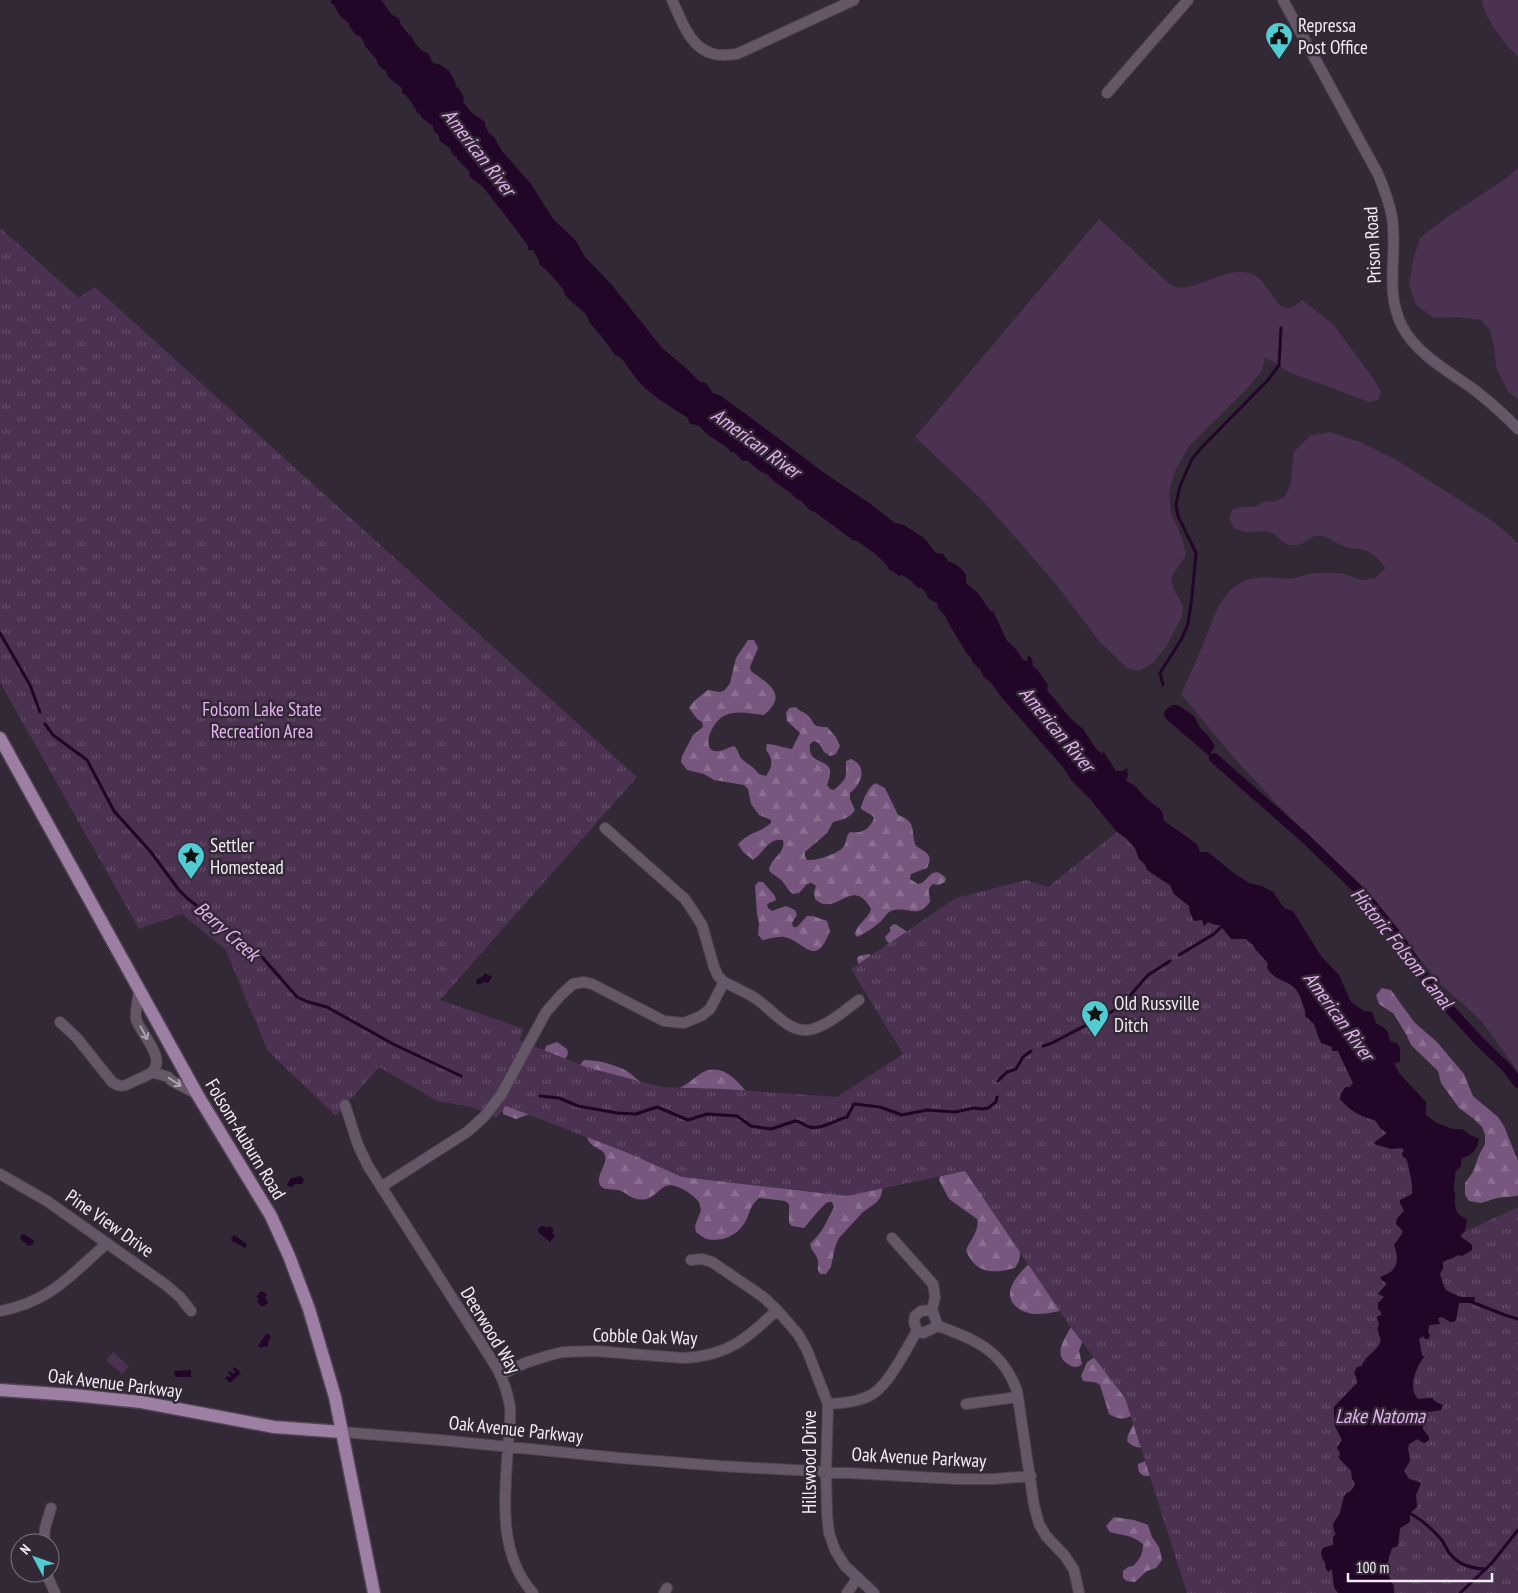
<svg xmlns="http://www.w3.org/2000/svg" width="1518" height="1593" viewBox="0 0 1518 1593" font-family="'PT Sans Narrow',sans-serif">
<style>
.green{fill:#4a3250}
.forest{fill:url(#forest-firs)}
.park{fill:url(#park-tufts)}
.water{fill:#210627}
.lines{fill:none;stroke-linecap:round;stroke-linejoin:round}
.stream{stroke:#210627;stroke-width:3}
.canal{stroke:#210627;stroke-width:10}
.minor-casing{stroke:#4e4350;stroke-width:12}
.major-casing{stroke:#4e4350;stroke-width:15}
.minor{stroke:#655768;stroke-width:10}
.major{stroke:#9c7fa2;stroke-width:12}
.oneway{stroke:#aca2ae}
.labels{text-anchor:middle;stroke-width:5;stroke-linejoin:round;paint-order:stroke}
.poi-label{font-size:19px;fill:#f3ecf5;stroke:#332835;text-anchor:start}
.street-label{font-size:19px;fill:#f3ecf5;stroke:#332835}
.park-label{font-size:19px;fill:#e7b4f3;stroke:#332835}
.water-label{font-size:20px;font-style:italic;fill:#e4b1ef;stroke:#332835}
</style>
<defs>
<pattern id="forest-firs" width="22" height="20" patternUnits="userSpaceOnUse" patternTransform="scale(1.25)"><rect width="22" height="20" fill="#77577e"/><path d="M5 1l3.5 6h-7zM16 11l3.5 6h-7z" fill="#8b6f91"/></pattern>
<pattern id="park-tufts" width="24" height="20" patternUnits="userSpaceOnUse" patternTransform="scale(1.25)"><rect width="24" height="20" fill="#4a3250"/><path d="M3 7l-1-3M5 7V3M7 7l1-3M15 17l-1-3M17 17v-4M19 17l1-3" fill="none" stroke="#65506a"/></pattern>
</defs>
<rect width="100%" height="100%" fill="#332835"/>
<path class="green" d="M1482,0H1518V57C1505,44 1484,19 1482,0Z
M1518,168V399L1509,393L1496,367L1494,346L1490,331L1481,320L1458,317L1434,318L1416,305L1409,285L1414,256L1420,238L1444,219L1505,179Z
M1099,219C1116,234 1133,250 1150,266C1157,272 1165,282 1174,286C1193,295 1225,264 1252,274C1273,282 1276,326 1302,300L1333,324L1373,378L1381,392L1378,400L1369,402L1291,373L1265,357L1262,371L1245,391L1189,446L1175,471L1169,492L1171,513L1182,538L1186,554C1182,563 1175,570 1171,579L1174,590L1183,606L1182,617L1166,647L1153,663L1139,671L1127,668L1099,641L1055,583L1009,530L979,497L915,437Z
M1330,432L1360,442L1395,459L1494,522L1518,543V1071L1482,1022L1471,1011L1440,984L1362,888L1274,801L1234,758L1181,694L1197,659L1218,607L1230,590L1245,580L1263,577L1291,579L1314,573H1342L1361,580L1376,578L1385,568C1368,542 1358,554 1336,543C1329,540 1326,535 1318,536C1307,536 1307,547 1290,545C1282,544 1278,536 1272,533C1264,529 1257,533 1249,532C1244,532 1239,530 1234,528L1229,518L1232,510L1240,507H1255L1265,501L1274,502L1285,496L1291,483L1292,466L1294,452L1310,436Z
M113,1352L129,1366L122,1374L106,1360Z"/>
<path class="forest" d="M748,640H754L758,648L750,667L751,671C768,684 789,694 764,715C751,714 739,710 726,715C710,721 699,755 720,751C724,750 730,747 734,746C739,750 738,756 743,760C750,766 753,766 759,774L766,776C773,766 773,759 766,750L767,744C776,744 783,748 792,749L800,733L787,721L786,713L789,708L796,707C800,712 802,711 806,714C816,721 809,727 827,727L836,737L840,746L836,754L830,756L824,752L819,743L814,741L810,744C807,767 832,757 830,774C830,777 828,782 827,785L830,789L834,790C848,777 846,779 846,761L851,759C868,766 862,784 850,793V799L855,810C849,819 843,819 833,822L827,833L805,852V856L807,860C816,861 839,854 844,846C847,842 845,837 850,832C862,834 870,829 874,818C871,813 865,813 861,808C863,799 868,788 875,783L885,788L898,815C918,822 910,831 916,846C926,853 934,854 927,868L911,874L910,879L918,884L922,883C931,875 934,866 946,878L945,882L939,885L933,884C926,890 930,894 930,902C917,920 908,905 891,911C886,913 884,919 880,922C873,928 866,933 857,937L855,934C857,923 868,920 871,909C852,874 836,919 815,899L814,892L816,886L812,883L807,884L799,893L793,894C788,890 786,886 782,881C778,876 772,875 769,870C771,857 786,854 783,840C768,837 764,853 753,860L743,852L738,844C749,832 759,833 771,823V820L759,815L751,804L748,789L744,785L714,780L704,774L687,770L681,762L682,756L693,735L703,727L702,722L697,719L689,708L694,701L708,690L720,692L725,690L730,683L736,658Z
M758,882H763L775,896L776,900L767,904L768,908L772,911L786,906L795,910L797,915L792,923L793,927H797L807,916H813L827,921L830,931C815,970 805,941 784,937C777,936 770,939 763,940L758,935L759,924L757,914L755,886Z
M924,923C934,937 927,959 918,971C903,977 889,970 875,968C871,967 866,968 862,968L859,966L857,959L859,956L869,954L884,965L894,959L904,960L909,959L910,956C907,953 904,949 899,947C893,944 888,946 885,937L890,932V927L894,924C900,926 903,930 909,932Z
M1382,988L1391,990L1414,1022L1437,1042L1464,1074L1473,1096L1498,1117L1504,1126L1518,1161V1195L1517,1196L1497,1198L1481,1203L1469,1201L1465,1195V1183L1473,1172L1479,1155L1485,1144V1135L1482,1127L1474,1119L1459,1108L1441,1083L1438,1071L1411,1045L1407,1036L1394,1014L1379,1004L1376,995Z
M557,1042L567,1049L568,1054L564,1061L577,1068L584,1060C597,1060 613,1064 625,1070C633,1074 639,1083 647,1086C653,1088 664,1090 670,1090C682,1090 691,1080 700,1074C721,1060 739,1081 750,1097L839,1101L892,1079L1022,1240L1019,1261L1015,1268C993,1274 975,1274 966,1250C970,1240 980,1230 977,1219L949,1199L939,1180L942,1170L883,1186L881,1196L877,1202L863,1212L839,1238L835,1247L831,1267L826,1274H820C816,1268 819,1267 818,1261C817,1254 811,1251 810,1244C823,1232 826,1222 834,1207L832,1202H828C818,1209 812,1220 804,1228L792,1226L789,1223V1204L785,1201L759,1198C747,1209 751,1215 743,1225C735,1237 720,1242 707,1239C703,1238 699,1234 696,1232L695,1226L701,1210C700,1207 700,1205 699,1202C694,1195 675,1182 666,1186C659,1189 654,1197 647,1199C631,1202 628,1192 618,1190C612,1189 604,1191 600,1185C595,1176 608,1164 605,1155C603,1149 594,1148 590,1143C588,1140 586,1136 585,1133L533,1113L516,1119L503,1114L502,1104L543,1057L546,1046Z
M1053,1217L1063,1220C1069,1230 1070,1240 1079,1248H1084L1097,1255H1102L1110,1259L1115,1267C1113,1283 1126,1285 1131,1299L1130,1303L1118,1307L1116,1312L1118,1316L1130,1321C1136,1332 1130,1337 1126,1348L1129,1353L1140,1356L1144,1351L1152,1349C1161,1354 1169,1369 1165,1380C1164,1384 1160,1385 1158,1390C1165,1398 1169,1404 1170,1415C1170,1419 1170,1424 1171,1427C1173,1430 1180,1435 1183,1438L1181,1444L1175,1445L1164,1438L1162,1442C1168,1452 1173,1451 1182,1456C1191,1462 1196,1474 1200,1484L1195,1492H1188L1180,1490C1177,1486 1176,1481 1174,1479C1163,1468 1137,1487 1138,1464C1146,1461 1151,1459 1154,1451L1150,1447C1140,1448 1135,1449 1127,1441L1128,1435L1136,1419L1149,1418L1151,1415C1133,1404 1131,1428 1109,1414L1100,1385C1095,1381 1089,1382 1083,1381L1081,1376L1087,1362L1110,1347C1111,1335 1098,1327 1087,1329L1079,1351L1082,1364C1078,1368 1073,1368 1068,1364C1051,1354 1067,1336 1073,1323L1064,1310C1055,1312 1046,1314 1037,1314C1030,1314 1023,1312 1018,1308C999,1294 1018,1274 1030,1263L1042,1268C1062,1257 1040,1231 1053,1217Z
M1114,1517L1134,1520L1148,1525L1152,1537L1159,1547L1162,1560L1156,1568L1147,1571L1135,1582L1127,1581L1123,1578V1571L1128,1567L1133,1566C1140,1559 1143,1554 1143,1544C1130,1534 1124,1536 1110,1532L1106,1526Z"/>
<path class="park" d="M0,228L79,298L95,287L637,777L440,1000L524,1029L519,1040L586,1067L661,1087L724,1089L837,1097L903,1054L851,969L956,898L1026,880L1048,887L1117,832L1126,838L1135,848L1139,859L1152,874L1170,885L1174,894L1189,906L1190,913L1202,920L1204,925L1208,922L1220,925C1227,933 1234,939 1246,939C1257,949 1267,957 1270,973C1287,985 1297,982 1303,1005C1305,1010 1306,1011 1305,1016L1314,1024L1318,1038L1338,1051L1353,1083L1350,1087H1346L1341,1093C1344,1098 1347,1106 1352,1110C1364,1120 1380,1117 1387,1134L1376,1141L1392,1148H1402L1404,1151L1402,1153C1410,1163 1413,1181 1412,1195L1405,1199L1403,1208L1404,1211L1396,1224L1403,1231L1402,1234L1394,1245C1398,1254 1399,1265 1390,1272C1386,1275 1384,1275 1381,1280L1387,1284L1379,1292L1384,1297L1383,1300L1378,1303V1309L1381,1312V1315L1377,1317L1379,1324L1377,1329L1381,1341C1373,1355 1356,1364 1357,1383L1334,1408V1424L1342,1440L1337,1448L1340,1453L1339,1458L1352,1471V1479L1355,1484L1353,1489L1344,1496C1341,1512 1334,1528 1333,1545L1323,1548C1319,1557 1325,1563 1330,1571L1332,1569L1334,1587L1338,1593H1187L1125,1398L1072,1329L965,1171L847,1196L682,1177L628,1153L506,1106L496,1118L472,1107L437,1101L379,1067L336,1116L268,1051L225,949L182,914L139,929L0,682Z
M1518,1207V1593H1394C1395,1583 1390,1582 1388,1573C1386,1566 1390,1555 1392,1548L1398,1546L1400,1528L1406,1525L1410,1513L1417,1507L1416,1495L1419,1481L1409,1479L1404,1471L1410,1460L1408,1449L1409,1444L1417,1439L1424,1443L1429,1440V1437L1422,1429C1423,1425 1425,1415 1427,1412L1438,1411L1436,1402L1432,1398L1418,1399L1413,1391L1414,1383L1413,1380C1417,1371 1418,1364 1424,1356H1422L1419,1339L1428,1332L1429,1324L1440,1323L1437,1318L1442,1317L1446,1319L1456,1320L1459,1303H1471L1475,1297C1471,1297 1465,1298 1462,1297C1449,1294 1441,1288 1440,1274L1443,1268V1262L1448,1258L1455,1257L1457,1255L1462,1256L1472,1250L1469,1242L1460,1237L1462,1233Z"/>
<path class="water" d="M332,0H381L391,14L399,19L401,25L409,35H411C413,42 421,52 428,53L433,63L441,65L449,71L456,84L455,86L458,88L464,97L463,102L472,113L485,122V126L489,133L494,137L502,151L531,184L553,219L576,241L585,257L611,284L662,348L686,368L700,382L706,383L713,393L721,396L750,417L823,472L869,503L895,523L904,525L924,538L936,553L943,554L948,561L957,565L966,574V583L977,592L991,612L993,611L1007,641L1016,649L1023,660L1027,661L1028,655L1032,659L1033,667L1037,669L1048,685L1047,690L1072,720L1083,729L1097,750L1102,754L1103,751L1116,771H1122L1127,768L1128,775L1126,781L1134,785L1146,798L1162,811L1164,821L1197,844L1200,852H1208L1231,871L1249,883L1262,886L1273,892L1284,908L1293,911L1321,956L1339,975L1351,1002L1364,1011L1372,1012L1376,1023L1387,1030L1390,1041L1397,1043L1400,1048V1062L1394,1063L1399,1073L1426,1102V1115L1437,1123L1453,1129H1462L1470,1135L1479,1139C1478,1144 1476,1150 1471,1154C1467,1157 1464,1156 1461,1160V1166L1455,1172C1456,1180 1453,1183 1454,1188C1454,1191 1456,1194 1455,1196C1455,1208 1454,1214 1467,1219L1465,1231L1460,1236L1472,1245V1250L1462,1256L1457,1255C1454,1259 1447,1259 1443,1262V1268L1440,1274L1445,1289L1447,1291L1461,1297H1475V1300L1471,1303H1459L1456,1320L1454,1322H1450L1442,1317L1438,1318L1440,1324L1429,1325L1428,1332L1430,1335L1429,1339H1425L1423,1336L1419,1339L1422,1356H1425C1416,1366 1407,1388 1418,1399L1432,1398L1436,1402L1443,1405L1441,1410L1427,1412C1425,1415 1423,1425 1423,1429L1429,1437V1440L1424,1443L1417,1439L1409,1444L1408,1449L1410,1461L1404,1471L1409,1479L1421,1483L1416,1495L1417,1507L1410,1513V1522L1400,1528L1398,1546L1392,1548C1390,1555 1386,1566 1388,1573C1390,1582 1395,1583 1394,1593H1338L1334,1587L1332,1569L1328,1572L1325,1567L1326,1564C1323,1558 1319,1555 1323,1548L1333,1545V1537L1336,1534L1334,1531L1333,1524L1340,1513L1344,1496C1347,1491 1352,1493 1355,1484L1352,1479L1351,1471L1339,1458L1340,1453L1337,1448L1342,1440L1334,1424V1407L1357,1383L1356,1377L1354,1373L1357,1367L1362,1366C1365,1355 1376,1353 1380,1343C1383,1336 1375,1334 1379,1324L1377,1317L1381,1315V1312L1378,1309V1303L1384,1297L1378,1294L1387,1284L1380,1278C1383,1275 1388,1274 1391,1272C1399,1265 1398,1254 1394,1245L1402,1234L1403,1231L1396,1224L1397,1218L1404,1211L1400,1203V1200L1412,1194C1413,1182 1409,1171 1407,1159L1403,1157L1402,1153L1404,1151L1402,1148L1391,1149L1374,1144L1376,1141L1386,1134V1132L1381,1129L1375,1120C1361,1117 1349,1110 1340,1099L1341,1093L1346,1087H1350L1353,1083L1338,1051H1332V1047L1321,1043L1314,1024L1305,1016C1306,1011 1305,1010 1303,1005C1296,976 1279,987 1267,968L1268,963L1256,950L1253,945L1246,939H1231L1220,925H1216L1208,922L1204,926L1202,920L1194,921L1190,913L1189,906L1174,894L1170,885L1147,870L1145,864L1139,859L1135,848L1126,838L1117,832L1090,799L1072,781L1063,767L1002,698L992,684L983,676L980,669L973,663L971,658L967,654L949,624L945,616L938,608L937,603L929,599L925,592L922,588H918L909,579L902,575L899,576L892,570L890,571C886,560 867,548 857,541L853,540L815,512L811,511L801,501L795,498L792,494L775,482L768,475L758,470L748,461H743L734,452H730L728,448L708,435L699,426L689,423L688,418C671,407 652,396 638,381C632,374 628,366 622,359C620,357 617,356 615,355C612,351 609,346 606,342C600,333 589,325 586,314C580,308 572,303 566,296C564,293 564,291 563,289C556,280 548,271 539,264V261L533,250H528V246L515,228L483,187L469,176L470,172L457,159V157L453,155L450,148L440,141L438,134L434,132L433,126L422,118L420,114L417,113C415,105 410,102 406,95L402,93V88L388,77L386,71L379,66L376,59L365,46L364,42L360,36L356,35L349,26L350,24L340,16L334,5L330,2Z
M1172,705H1178L1194,716L1200,728L1207,734L1215,746L1210,754L1214,757L1213,759L1167,720L1164,715L1165,711Z
M485,973L492,977L488,983L484,982L478,985L476,982L478,978L482,977Z
M301,1176L304,1180L302,1184H295L292,1187L288,1186L287,1185L291,1178Z
M541,1226H544L547,1228L549,1226L554,1230L552,1233L555,1236L550,1242L538,1232V1229Z
M24,1234L33,1240L34,1243L32,1245L29,1246L21,1240L20,1236Z
M234,1235L247,1244L245,1248L232,1241L231,1239Z
M261,1291L267,1294L265,1297L268,1303L264,1306H260L257,1301L259,1299L256,1297Z
M266,1334H269L271,1337L268,1342V1347L264,1346L261,1348L258,1346Z
M235,1367L241,1373L230,1383L225,1378L228,1376L230,1377L231,1376L228,1372L230,1371L233,1374L235,1372L233,1369Z
M191,1370V1377H175L174,1371Z"/>
<g class="lines">
<path class="stream" d="M0,633L30,685L40,712
M1163,685L1160,673L1181,640L1188,624L1192,597L1196,553L1178,516L1176,505L1180,486L1192,459L1201,448L1268,380L1279,365L1281,328
M45,724L53,735L87,760L114,811L150,851L179,890L188,899L246,943L262,957L297,997L308,1002L327,1007L393,1044L461,1076
M1179,955L1214,934L1223,925
M1043,1046L1052,1043L1113,1011L1121,1006L1148,975L1170,961
M998,1081L1007,1072L1016,1069L1023,1057L1031,1051
M540,1096L559,1098L578,1106L617,1113L636,1114L657,1107L688,1120L707,1114L737,1116L751,1126L771,1129L795,1121C801,1121 804,1126 810,1127C820,1130 836,1120 847,1117L854,1104L880,1107L902,1115L927,1110L955,1112L974,1108L982,1109L988,1108L996,1102L997,1097
M1469,1301L1505,1315L1518,1319
M1407,1512C1420,1518 1431,1528 1440,1538C1445,1543 1446,1550 1451,1555C1459,1565 1474,1569 1486,1569
M1460,1593L1491,1564L1518,1530"/>
<path class="canal" d="M1214,758L1306,839L1365,896L1399,938L1436,994L1479,1041L1507,1068L1518,1083"/>
<defs>
<path id="minor" d="M672,0C681,19 690,49 714,54C721,56 730,55 737,54L854,0
M1283,0L1378,174C1384,188 1389,202 1392,217C1398,254 1384,291 1402,326C1417,355 1450,372 1476,391C1491,403 1505,415 1518,429
M1107,93L1188,0
M724,982C734,987 745,992 755,998C772,1009 790,1036 813,1029C830,1024 845,1010 859,1000
M60,1022L77,1038L112,1082C120,1088 126,1086 134,1081C139,1079 147,1076 152,1072C167,1058 140,1033 136,1019C135,1011 138,999 139,992
M152,1072L168,1077L172,1081L197,1094
M345,1105L358,1145L368,1166L497,1368C503,1380 508,1393 510,1407C511,1421 509,1433 508,1446C505,1495 497,1553 533,1593
M0,1174L47,1201L166,1285L180,1297L191,1311
M381,1187L467,1132L484,1117L501,1095L546,1012L561,995L573,984L584,982L592,984L664,1021L684,1023L701,1016L710,1009L724,982L718,976L714,967L702,925L691,908L685,899L605,828
M892,1238L933,1284L935,1297L932,1310
M691,1260L702,1259L712,1262L762,1296L777,1310L798,1334L807,1350L828,1404L826,1471L827,1515L829,1533L835,1550L845,1566L874,1593
M932,1310L938,1326C975,1339 1003,1351 1017,1391L1034,1505L1039,1524L1046,1536L1065,1556L1074,1570L1079,1593
M0,1311C50,1302 71,1275 107,1243
M917,1331L923,1333L938,1326
M500,1375L525,1363L547,1356L563,1352L595,1351L683,1358C728,1356 746,1339 777,1310
M828,1404C842,1403 861,1402 874,1393C891,1381 906,1349 917,1331L914,1322L915,1316L921,1311L932,1310
M966,1404L1018,1397
M342,1432L440,1440L620,1458L720,1466L958,1479H994L1031,1476
M44,1543L45,1528L51,1508
M46,1573L55,1593
M664,1593L667,1588
M847,1593L857,1579"/>
<path id="major" d="M0,738L197,1094L271,1216L289,1256L309,1309L335,1397L374,1593
M0,1390L73,1395L141,1402L274,1427L342,1432"/>
</defs>
<use href="#minor" class="minor-casing"/>
<use href="#major" class="major-casing"/>
<use href="#minor" class="minor"/>
<use href="#major" class="major"/>
</g>
<defs><path id="oneway-shaft" d="M-6 0H5M1.5-3L5.5 0L1.5 3" fill="none" stroke-width="1.6" stroke-linecap="round" stroke-linejoin="round" transform="scale(1.25)"/></defs>
<g class="oneway">
<use href="#oneway-shaft" transform="translate(144 1033) rotate(62)"/>
<use href="#oneway-shaft" transform="translate(175 1082) rotate(33)"/>
</g>
<defs>
<symbol id="civic-pin" viewBox="-11 -11 22 30"><path d="M0 17L-7.5 6A9.5 9.5 0 1 1 7.5 6Z" fill="#51ccd2" stroke="#332835"/><path d="M-.6-6.5H3V-4.5H.6V-3L4-1V1h2V6H-6V1h2V-1L-.6-3ZM-1.2 2.5V6h2.4V2.5Z" fill="#111"/></symbol>
<symbol id="sight-pin" viewBox="-11 -11 22 30"><path d="M0 17L-7.5 6A9.5 9.5 0 1 1 7.5 6Z" fill="#51ccd2" stroke="#332835"/><path d="M0-6L1.8-2.2L6-1.7L2.9 1.2L3.7 5.4L0 3.3L-3.7 5.4L-2.9 1.2L-6-1.7L-1.8-2.2Z" fill="#111"/></symbol>
</defs>
<g fill-rule="evenodd">
<use href="#civic-pin" x="1263" y="20" width="32" height="43"/>
<use href="#sight-pin" x="175" y="840" width="32" height="43"/>
<use href="#sight-pin" x="1079" y="998" width="32" height="43"/>
</g>
<g class="labels">
<g class="poi-label">
<text x="1298" y="32">Repressa<tspan x="1298" dy="22">Post Office</tspan></text>
<text x="210" y="852">Settler<tspan x="210" dy="22">Homestead</tspan></text>
<text x="1114" y="1010">Old Russville<tspan x="1114" dy="22">Ditch</tspan></text>
</g>
<g class="street-label">
<text transform="translate(1372 245) rotate(-93)" y="7">Prison Road</text>
<text transform="translate(246 1139) rotate(59)" y="7">Folsom-Auburn Road</text>
<text transform="translate(110 1223) rotate(35)" y="7">Pine View Drive</text>
<text transform="translate(491 1330) rotate(59)" y="7">Deerwood Way</text>
<text transform="translate(645 1336) rotate(2)" y="7">Cobble Oak Way</text>
<text transform="translate(115 1383) rotate(7)" y="7">Oak Avenue Parkway</text>
<text transform="translate(516 1429) rotate(6)" y="7">Oak Avenue Parkway</text>
<text transform="translate(919 1457) rotate(3)" y="7">Oak Avenue Parkway</text>
<text transform="translate(809 1462) rotate(-90)" y="7">Hillswood Drive</text>
</g>
<g class="park-label">
<text x="262" y="716">Folsom Lake State<tspan x="262" dy="22">Recreation Area</tspan></text>
</g>
<g class="water-label">
<text transform="translate(479 152) rotate(52)" y="7">American River</text>
<text transform="translate(756 443) rotate(36)" y="7">American River</text>
<text transform="translate(1057 729) rotate(50)" y="7">American River</text>
<text transform="translate(227 931) rotate(41)" y="7">Berry Creek</text>
<text transform="translate(1402 948) rotate(51)" y="7">Historic Folsom Canal</text>
<text transform="translate(1339 1016) rotate(54)" y="7">American River</text>
<text x="1380" y="1423">Lake Natoma</text>
</g>
</g>
<g transform="translate(35 1558) rotate(311)"><circle r="24" fill="#332835" stroke="#807682"/>
<path d="M0-4L9 19L0 12L-9 19Z" fill="#51ccd2"/>
<text y="-8" font-size="14" font-weight="bold" text-anchor="middle" fill="#f3ecf5">N</text>
</g>
<path d="M1348 1573v8h144v-8" fill="none" stroke="#f3ecf5" stroke-width="2.5"/>
<text x="1356" y="1573" font-size="15" fill="#f3ecf5" stroke="#332835" stroke-width="4" paint-order="stroke">100 m</text>
</svg>
